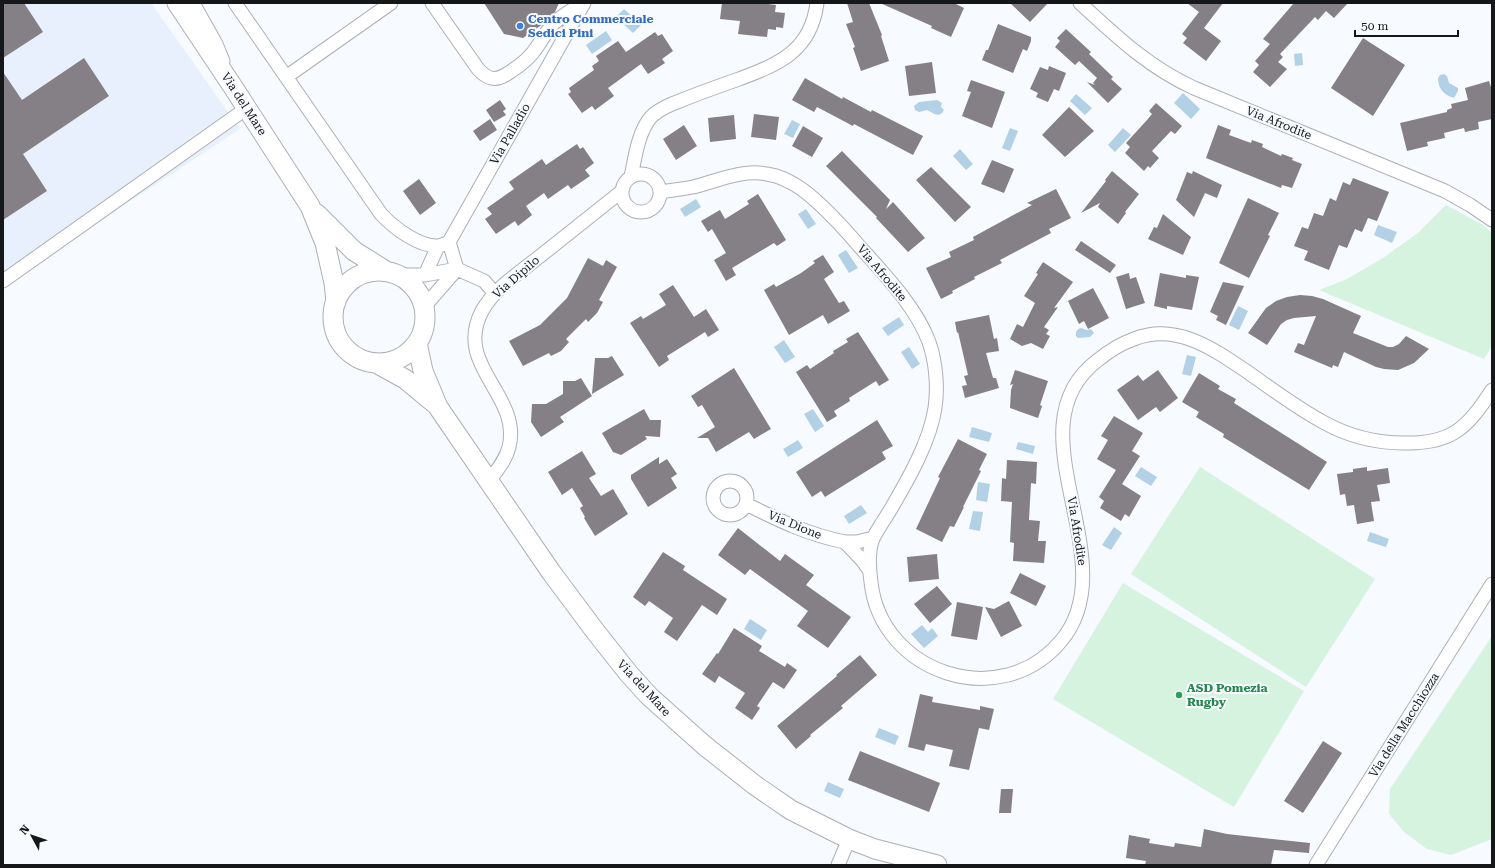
<svg xmlns="http://www.w3.org/2000/svg" width="1495" height="868" viewBox="0 0 1495 868" font-family="'Roboto Serif',serif">
<style>
.built{fill:#e9f0fd}
.green{fill:#d5f3df}
.water{fill:#b2d0e6}
.building{fill:#848085}
.lines{fill:none;stroke-linecap:round;stroke-linejoin:round}
.street-casing{stroke:#acafb5;stroke-width:15}
.secondary-casing{stroke:#acafb5;stroke-width:21}
.street{stroke:#fff;stroke-width:13}
.secondary{stroke:#fff;stroke-width:19}
.shop-dot{fill:#3f7fe0;stroke:#f7fafe;stroke-width:1.5}
.leisure-dot{fill:#2e9e5b;stroke:#f7fafe;stroke-width:1.5}
.labels{text-anchor:middle;stroke-width:4;stroke-linejoin:round;paint-order:stroke}
.shop-label{font-size:12px;font-weight:bold;fill:#366cbe;stroke:#f7fafe;text-anchor:start}
.street-label{font-size:12px;fill:#161719;stroke:#f7fafe}
.leisure-label{font-size:12px;font-weight:bold;fill:#27864d;stroke:#f7fafe;text-anchor:start}
</style>
<rect width="100%" height="100%" fill="#f7fafe"/>
<path class="built" d="M3,3H151L240,129L3,285Z"/>
<path class="green" d="M1446,205L1483,225L1492,233V346L1484,359L1319,290L1347,279L1383,258L1419,232Z
M1200,467L1375,579L1306,687L1131,574Z
M1123,583L1304,691L1234,807L1053,699Z
M1492,636V839L1451,855L1427,849L1404,832L1389,814L1390,789Z"/>
<path class="water" d="M624,9L641,25L633,33L616,17Z
M606,31L612,40L592,54L586,45Z
M1302,53L1303,65L1295,66L1294,54Z
M1444,74L1447,76L1449,83L1458,88V91L1454,98C1444,95 1438,89 1438,78L1440,75Z
M1183,93L1200,109L1191,119L1174,103Z
M1076,94L1092,108L1085,115L1070,101Z
M937,100L942,103L941,107L944,110C939,119 933,113 927,110L919,112L915,110L914,106L919,102Z
M792,120L800,124L793,138L784,134Z
M1010,128L1018,131L1010,151L1002,148Z
M1123,128L1131,135L1115,152L1108,145Z
M960,149L973,164L966,170L953,156Z
M696,199L701,207L685,217L680,209Z
M806,209L816,224L808,229L798,214Z
M1378,225L1397,232L1392,243L1374,235Z
M846,250L858,268L849,273L838,255Z
M1238,306L1248,311L1239,330L1229,325Z
M899,317L904,325L888,336L882,328Z
M1081,328L1087,330L1091,329L1094,333L1090,337L1078,338L1076,336C1075,332 1077,329 1081,328Z
M784,340L795,357L785,363L774,347Z
M909,347L920,364L912,369L901,352Z
M1187,355L1196,357L1191,376L1182,374Z
M813,409L824,426L815,432L804,414Z
M972,427L992,433L989,442L969,437Z
M798,440L803,448L788,457L783,449Z
M1018,442L1035,446L1033,454L1016,449Z
M1141,467L1157,477L1151,486L1135,476Z
M978,482L990,484L987,502L976,500Z
M861,505L867,513L849,524L844,516Z
M973,511L983,512L980,531L969,529Z
M1114,527L1122,533L1111,550L1102,545Z
M1370,532L1389,539L1386,547L1367,541Z
M750,619L767,630L761,640L744,629Z
M922,625L928,632L932,628L938,636L924,648L911,634Z
M879,728L899,736L895,745L875,737Z
M828,782L844,789L840,798L824,791Z"/>
<path class="building" d="M3,3H24L43,32L3,58Z
M484,3H559L555,12L543,24L523,38L504,34Z
M722,3H759L776,5L775,12L785,13L783,28L776,27V30L768,29L767,37L738,34L740,21L720,19Z
M847,3H869L882,35L881,36L889,61L861,71L853,48L855,47L846,24L853,22Z
M880,3H954L964,8L951,37L931,28L932,26Z
M1010,3H1048L1030,22Z
M1187,3H1223L1204,28L1221,41L1206,61L1183,43L1187,38L1182,34L1199,12Z
M1294,3H1348L1334,18L1326,11L1318,20L1315,17L1280,54L1283,57L1278,62L1287,69L1270,87L1253,72L1259,65L1255,61L1270,44L1263,39Z
M998,24L1031,37V41L1027,51L1023,49L1013,73L982,60L986,50H988Z
M1066,29L1091,52L1089,54L1113,77L1111,79L1122,89L1108,103L1087,82L1095,85L1093,83L1097,78L1079,61L1075,65L1055,47L1060,41L1057,38Z
M655,32L658,36L662,34L673,51L662,59L665,63L648,74L641,64L608,88L614,96L595,110L592,106L582,113L568,94L571,92L569,88L594,70L592,66L599,61L596,56L618,41L626,52Z
M1363,38L1405,65L1373,116L1331,88Z
M84,58L109,96L23,154L47,191L3,220V72L22,100Z
M932,62L936,93L909,96L905,66Z
M1049,66L1066,73L1059,91L1054,89L1048,102L1036,97L1038,93L1030,89L1040,67L1048,70Z
M805,78L842,99L843,97L871,112L872,110L923,136L913,155L854,124L853,126L817,107L814,112L792,100Z
M971,80L1005,92L992,128L962,116L971,92L967,91Z
M1489,81L1492,90V119L1478,122L1479,129L1465,132L1464,128L1444,133L1445,138L1427,142L1428,146L1407,151L1400,123L1447,112V110L1452,108L1451,104L1468,100L1465,88Z
M500,100L506,109L503,111L506,115L494,122L486,110Z
M1156,103L1182,126L1175,134L1171,131L1152,151L1159,158L1150,168L1148,166L1144,171L1125,153L1130,147L1126,143L1147,120L1152,114L1149,111Z
M1069,107L1094,131L1065,157L1042,135Z
M754,114L779,117L776,140L751,137Z
M734,115L736,139L710,142L708,118Z
M490,119L497,130L480,141L473,131Z
M684,125L697,146L676,160L663,139Z
M1218,125L1231,130L1229,135L1251,143L1252,140L1263,144L1262,147L1281,156L1282,154L1293,158L1292,160L1302,164L1292,188L1282,185L1281,188L1206,158Z
M803,126L823,138L812,157L792,146Z
M577,144L580,149L583,147L594,163L585,170L590,176L571,189L568,185L548,199L544,193L526,206L532,215L518,226L515,221L496,234L485,219L492,214L487,208L514,189L509,182L542,159L546,165Z
M842,151L890,200L886,209L893,202L925,238L908,252L876,218L877,217L826,166Z
M992,160L1014,169L1004,193L981,184Z
M931,167L971,207L955,222L916,180Z
M1112,171L1139,194L1125,212L1126,213L1118,224L1098,207L1100,203L1081,213L1106,181L1105,180Z
M1193,171L1222,185L1217,198L1205,193L1194,217L1176,200L1187,172L1192,174Z
M1353,178L1389,192L1377,221L1368,218L1362,232L1355,229L1347,248L1339,245L1329,270L1304,260L1308,251L1294,246L1302,227L1308,229L1314,213L1323,216L1330,198L1336,201L1343,182L1350,185Z
M419,179L436,203L420,215L403,191Z
M1056,189L1071,218L1049,229L1051,233L1000,260L1002,263L974,277L975,279L952,291L953,293L941,299L926,268L951,257L949,252L974,240L973,237L1032,205L1027,203Z
M758,194L786,240L777,246L774,243L732,268L736,275L726,281L714,260L726,253L712,229L708,232L701,221L720,210L725,219L749,204L747,201Z
M1248,198L1279,213L1268,235L1270,236L1249,278L1219,263Z
M1163,214L1191,237L1183,255L1148,239L1154,227L1157,228Z
M1081,241L1116,265L1110,273L1075,250Z
M823,255L834,272L824,279L839,303L844,301L850,311L828,324L823,315L789,335L764,290L774,284L776,287L801,273L815,263L813,261Z
M588,258L603,266L606,260L617,267L599,300L603,302L597,313L588,322L586,319L566,339L569,342L561,351L551,356L549,353L523,366L509,341L540,325L567,298Z
M1043,262L1073,282L1054,308L1058,307L1044,327L1049,330L1046,334L1050,336L1043,349L1031,343L1022,346L1010,339L1017,324L1023,327L1035,303L1024,296L1038,274L1036,273Z
M1129,273L1130,279L1136,277L1145,303L1126,309L1116,277Z
M1160,273L1186,278V275L1199,277L1192,310L1167,306V309L1154,306Z
M1223,282L1244,286L1226,325L1216,320L1218,316L1210,312Z
M673,285L694,317L706,309L719,330L708,337L705,332L691,341L667,356L669,360L659,367L630,323L641,316L643,319L666,305L659,294Z
M1093,288L1109,318L1088,329L1084,321L1079,324L1068,301Z
M1300,295L1312,296L1323,299L1361,316L1353,333L1388,347H1393L1399,344L1406,336L1429,349L1414,363L1398,370L1384,369L1376,367L1344,352L1338,367L1333,365L1332,368L1294,352L1298,343L1304,345L1316,316L1294,318L1287,320L1281,324L1267,345L1248,333L1266,308L1276,301L1287,297Z
M989,315L994,339L997,338L999,351L986,353L993,378H996L999,388L965,398L962,386L967,385L964,376L968,375L958,332L957,333L955,322Z
M858,332L889,380L879,386L876,381L849,398L850,401L834,411L837,416L827,422L796,372L807,365L810,369L834,353L833,351L848,342L846,339Z
M612,356L624,375L592,394L595,358H608Z
M734,368L771,429L754,439L749,432L716,452L708,438H697L715,427L702,405L698,407L691,396Z
M1015,370L1048,381L1040,405L1042,406L1038,418L1010,408L1011,390L1013,384L1010,385Z
M1158,370L1178,398L1160,412L1156,407L1138,420L1117,390L1138,375L1143,381Z
M1199,373L1220,386L1218,389L1236,399L1234,403L1327,462L1309,490L1223,437L1224,434L1196,417L1199,412L1182,402Z
M581,378L592,396L560,417L564,422L541,437L531,422L532,404H546L563,394V381H575Z
M644,409L650,420H661L660,437L645,436L647,439L621,455L613,452L602,433Z
M1114,416L1143,433L1132,451L1140,456L1122,484L1141,496L1129,517L1125,514L1121,521L1100,508L1104,501L1099,497L1116,470L1097,459L1108,440L1101,436Z
M877,420L893,446L882,452L886,459L825,497L821,491L812,497L796,472Z
M958,439L987,454L979,470L981,471L963,507H964L954,527L950,526L942,542L916,529L940,478L938,477Z
M582,451L596,474L589,478L601,496L613,489L628,514L595,536L584,518L585,517L580,508L583,506L572,488L562,495L548,472Z
M659,457V464L667,459L677,474L671,478L677,488L648,507L631,479V475Z
M1007,460L1037,462L1036,484L1031,483L1029,520L1040,521L1038,541H1046L1044,563L1013,561L1014,543L1010,542L1012,502L1001,501L1002,478L1006,479Z
M1367,467V471L1388,468L1390,483L1377,485L1380,501L1371,502L1374,521L1357,524L1354,505L1347,506L1345,494L1340,495L1337,474L1353,472V469Z
M738,528L780,561L785,554L814,575L806,585L851,617L828,648L797,626L808,611L750,569L745,575L718,555Z
M663,552L685,566L683,570L727,599L717,615L702,605L677,641L664,632L673,618L649,601L645,606L633,597Z
M937,554L939,579L909,582L907,557Z
M1020,573L1046,586L1036,606L1010,593Z
M937,586L952,604L930,623L914,604Z
M1009,601L1022,626L1001,637L985,607L994,609Z
M957,602L983,607L977,640L951,636Z
M734,628L762,646L759,651L785,667L787,663L797,670L784,689L773,682L757,706L760,708L752,720L735,708L745,693L719,676L715,683L702,674L717,653L718,654Z
M860,655L877,675L841,706L843,708L810,735L811,736L796,749L777,726L837,676L836,675Z
M920,694L933,697L932,702L980,710V706L994,709L989,730L979,728L969,770L949,766L953,750L926,744L924,751L908,747Z
M1323,741L1342,753L1303,813L1284,801Z
M860,751L940,783L929,812L848,780Z
M1001,789H1013L1011,813H999Z
M1204,829L1227,834L1310,843L1309,853L1274,850L1271,865H1145L1146,861L1126,858L1129,835L1150,839L1149,843L1174,847L1175,843L1201,847Z"/>
<g class="lines">
<defs>
<path id="street" d="M193,3L216,44L223,61
M235,3L381,214C394,228 418,246 437,246C441,246 446,243 449,242
M432,3L478,69C489,81 497,81 510,72C521,65 530,58 537,47C542,39 547,31 553,24C562,15 573,9 584,3
M1080,3C1116,36 1148,67 1194,88L1445,191L1470,205L1492,220
M286,77L391,3
M622 193a19 19 0 1 1 38 0a19 19 0 1 1-38 0Z
M631,177C635,158 638,132 651,117C657,111 665,107 672,104C694,95 716,87 739,79C779,64 811,51 817,3
M661,192C672,190 683,189 693,187C717,181 742,169 767,174C780,176 792,182 803,190C824,206 843,227 860,247C885,275 916,307 929,342C936,362 938,387 935,408C930,441 909,478 892,507C886,518 877,529 872,541C868,554 869,568 871,582C881,674 1001,713 1061,641C1129,560 1007,428 1098,360C1109,351 1120,344 1134,339C1177,322 1215,350 1249,373C1273,390 1297,408 1323,422C1348,436 1375,443 1404,443C1452,444 1467,428 1492,390
M457,269L449,242L584,3
M398,275H425L457,269L484,281L491,289L494,294
M425,275L438,246
M3,281L247,108
M424,307L457,269
M713 498a17 17 0 1 1 34 0a17 17 0 1 1-34 0Z
M489,481C497,470 506,460 509,447C522,395 453,366 482,311C495,288 519,273 539,257C567,235 594,213 622,191
M746,504C778,520 809,535 845,542
M870,571L862,560L845,542H857L873,538
M838,865L849,839
M1316,865L1492,584"/>
<path id="secondary" d="M177,3L233,87L310,206L325,243L334,283L336,302
M317,214L354,251L386,271
M333 317a46 46 0 1 1 92 0a46 46 0 1 1-92 0Z
M417,343L423,371L438,407L551,572L595,631L629,674L649,696L705,746L756,786L791,810L849,839L875,849L937,865
M376,363L405,379L434,403"/>
</defs>
<use href="#street" class="street-casing"/>
<use href="#secondary" class="secondary-casing"/>
<use href="#street" class="street"/>
<use href="#secondary" class="secondary"/>
</g>
<circle class="shop-dot" cx="520" cy="26" r="4"/>
<circle class="leisure-dot" cx="1179" cy="695" r="4"/>
<g class="labels">
<g class="shop-label">
<text x="528" y="23">Centro Commerciale<tspan x="528" dy="14">Sedici Pini</tspan></text>
</g>
<g class="street-label">
<text transform="translate(244 104) rotate(57)" y="4">Via del Mare</text>
<text transform="translate(1279 123) rotate(22)" y="4">Via Afrodite</text>
<text transform="translate(510 134) rotate(-60)" y="4">Via Palladio</text>
<text transform="translate(882 273) rotate(50)" y="4">Via Afrodite</text>
<text transform="translate(516 277) rotate(-41)" y="4">Via Dipilo</text>
<text transform="translate(795 525) rotate(22)" y="4">Via Dione</text>
<text transform="translate(1077 531) rotate(81)" y="4">Via Afrodite</text>
<text transform="translate(644 688) rotate(47)" y="4">Via del Mare</text>
<text transform="translate(1404 725) rotate(-58)" y="4">Via della Macchiozza</text>
</g>
<g class="leisure-label">
<text x="1187" y="692">ASD Pomezia<tspan x="1187" dy="14">Rugby</tspan></text>
</g>
</g>
<rect width="1495" height="868" fill="none" stroke="#161719" stroke-width="8"/>
<g transform="translate(32 836) rotate(310)" stroke="#f7fafe" stroke-width="3" paint-order="stroke">
<path d="M0-3L7 15L0 10L-7 15Z" fill="#161719"/>
<text y="-6" font-size="11" font-weight="bold" text-anchor="middle" fill="#161719">N</text>
</g>
<path d="M1355 30v6h103v-6" fill="none" stroke="#161719" stroke-width="2"/>
<text x="1361" y="30" font-size="12" fill="#161719" stroke="#f7fafe" stroke-width="3" paint-order="stroke">50 m</text>
</svg>
